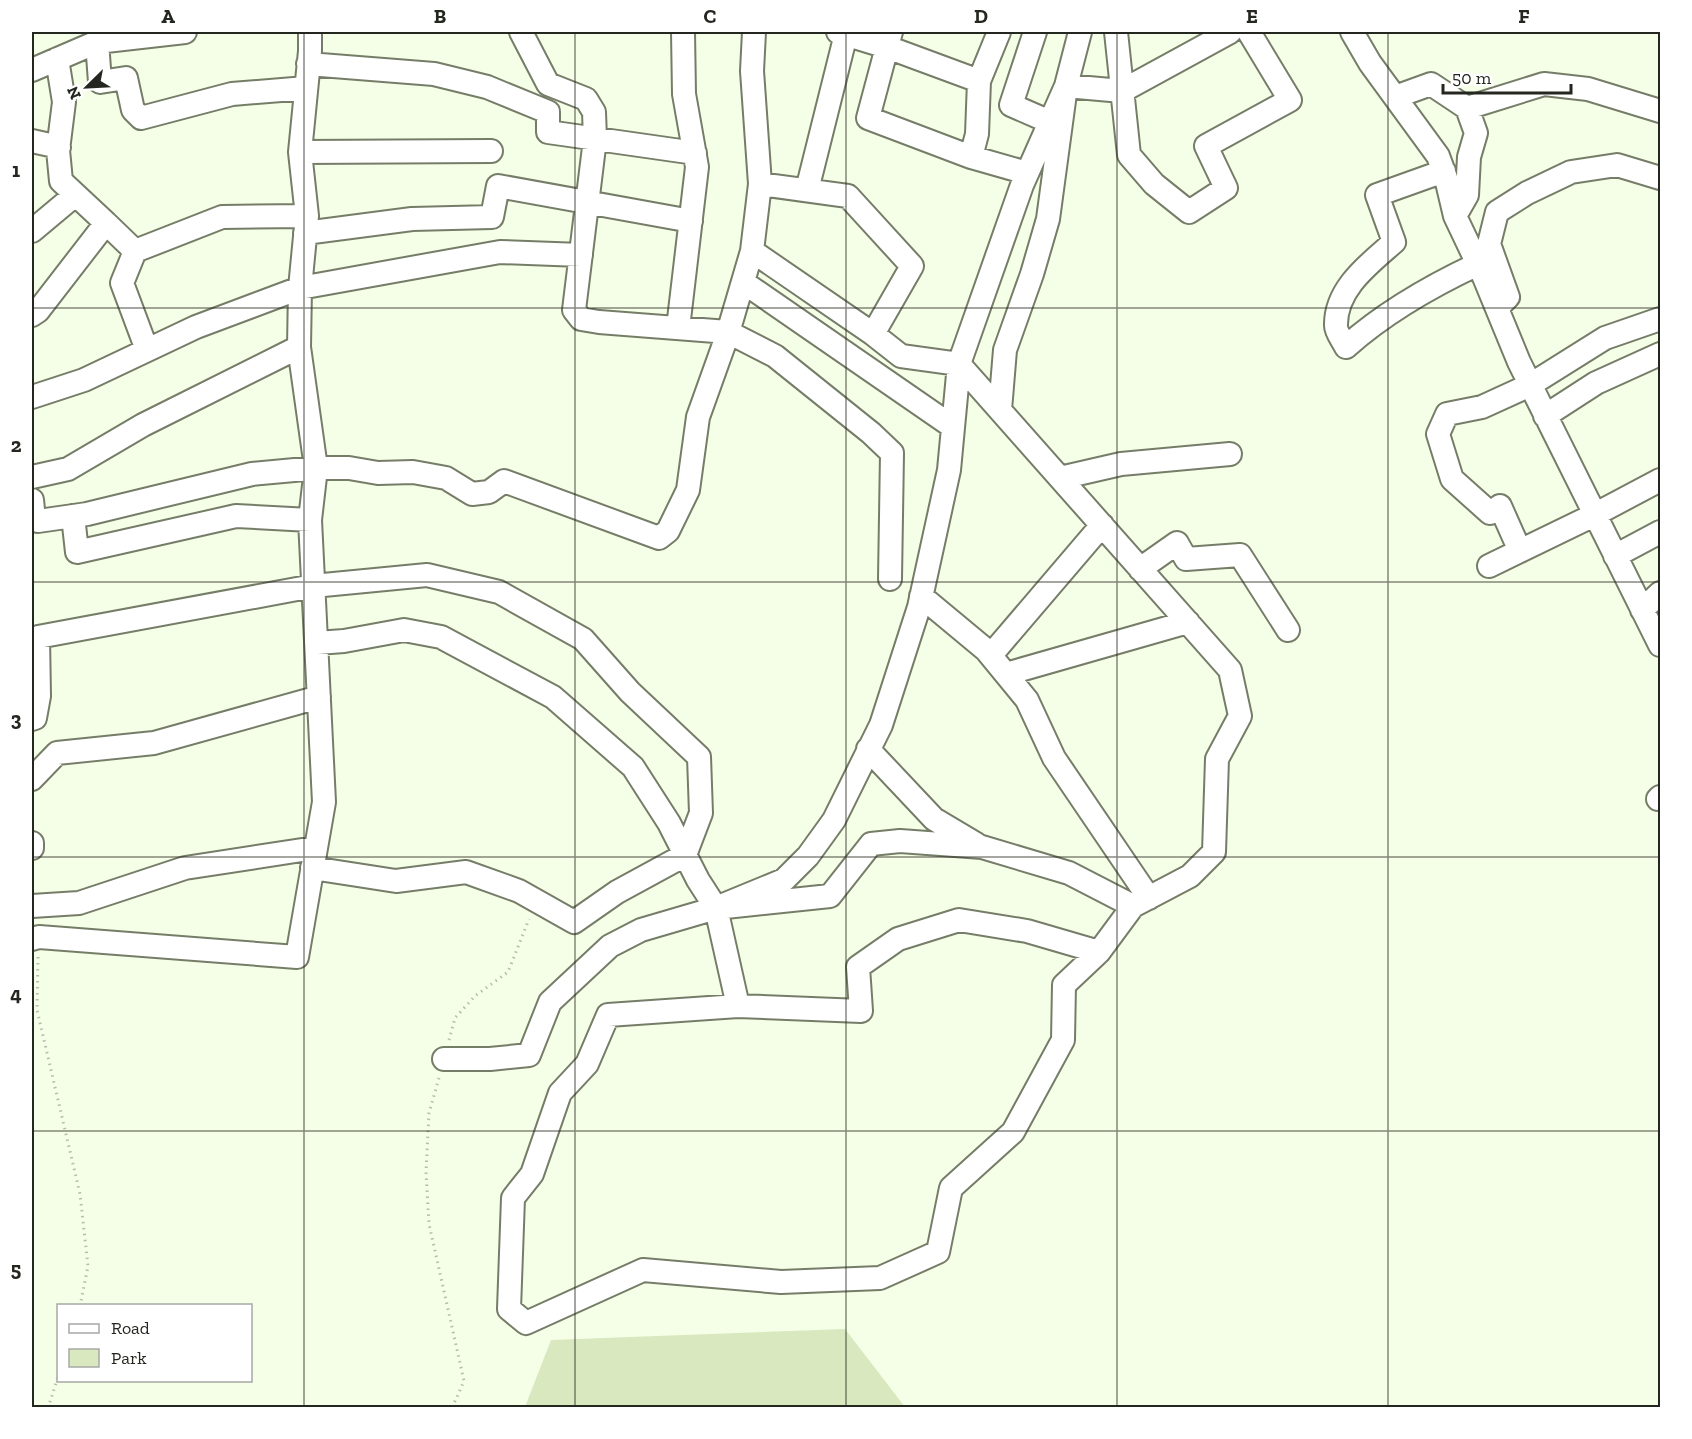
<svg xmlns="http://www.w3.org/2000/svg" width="1692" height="1439" viewBox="0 0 1692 1439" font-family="'Zilla Slab',serif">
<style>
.green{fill:#d9e8bf}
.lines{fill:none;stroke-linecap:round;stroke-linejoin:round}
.minor-casing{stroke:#757d68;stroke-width:26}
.path{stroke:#b6bdaa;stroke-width:3;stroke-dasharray:1.5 4.5;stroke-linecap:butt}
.minor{stroke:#fff;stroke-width:22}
.grid{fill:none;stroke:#24271f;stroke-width:1.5;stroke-opacity:0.55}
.neatline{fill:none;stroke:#24271f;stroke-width:2}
.grid-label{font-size:20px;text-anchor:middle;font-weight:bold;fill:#24271f}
</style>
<rect width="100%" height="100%" fill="#f5fee6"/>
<path class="green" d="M845,1329L905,1407H525L551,1340Z"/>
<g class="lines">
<defs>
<path id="minor" d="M521,32L548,84L586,99L594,112L595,139L574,310L581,319L599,322L728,332L775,356L871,433L892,453L890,579
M838,32L887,47L979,81
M891,32L868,118L971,157
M999,32L979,81L977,134L971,157L1027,173
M1035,32L1011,105L1050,122
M1116,32L1129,155L1154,184L1189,212L1226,188L1206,146L1290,100L1249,32
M1352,32L1370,63L1438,156L1446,178L1455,216L1484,277L1519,362L1660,645
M97,42L100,82L126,78L133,110L141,118L232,94L306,88
M57,59L64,102L58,150L61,181L106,223
M308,64L434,74L487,87L548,112V132L695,153
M32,70L97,42L185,32
M1395,97L1431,84L1467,108L1544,84L1588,89L1660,111
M32,141L59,147
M300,152L491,151
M1444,171L1377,195L1394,242C1369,264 1335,289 1336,326C1336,332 1343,341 1346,347C1384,313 1431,286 1478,264
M760,184L848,196L912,266L873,334L901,356L959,364L1230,670L1240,716L1217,759L1214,852L1190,876L1133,906L1099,952L1064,985L1063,1040L1013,1132L951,1188L938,1252L880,1278L781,1282L643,1270L526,1323L509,1309L513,1198L532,1174L560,1093L587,1064L608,1015L738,1006L716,908L784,880L808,856L834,820L881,725L919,607L949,470L959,364L1022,185L1066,86L1080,32
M807,190L846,34
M1455,216L1467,195L1469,157L1476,133L1467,108
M32,231L75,195
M305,233L412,219L492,217L498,186L691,221
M752,251L873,334
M743,282L953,427
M1497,308L1508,297L1489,244L1497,212L1527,193L1571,172L1617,165L1660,178
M32,315L38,311L106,223L135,251
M678,328L697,167L684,94L683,32
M147,350L122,283L135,251L222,217L307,216
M32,397L84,380L196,327L300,288L500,252L581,255
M1000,410L1005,350L1032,274L1048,219L1066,86L1122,91L1230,32
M1545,416L1596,383L1660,354
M32,477L68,469L143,425L299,347
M1060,478L1121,464L1230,454
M32,500L34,519L38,521L87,514L252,474L316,468H349L378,473L413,472L446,478L472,494L489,492L504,481L659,538L668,531L688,490L698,417L727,336L752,251L760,184L752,71L754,32
M73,516L77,552L236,516L310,520
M1520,551L1500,506L1490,513L1452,479L1438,434L1447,414L1482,407L1530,385L1605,338L1660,319
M1615,556L1660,532
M1489,566L1594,515L1660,480
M1140,569L1177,543L1186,559L1240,555L1288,630
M921,596L986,650L1027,700L1054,758L1149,898
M1642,610L1660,593
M317,643L344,641L404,630L441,637L553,697L633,767L669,823L698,880L716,908
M991,655L1102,525
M1006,674L1188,622
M32,719L35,718L39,696L38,637L313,586L427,575L499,592L583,639L630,692L699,757L701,813L685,855L617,892L574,922L519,891L466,872L396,881L312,868
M868,749L934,819L976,844
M32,779L57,753L154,743L319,697
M1658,799L1660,797
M32,843V848
M32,906L79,903L185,868L315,848
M32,939L39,937L297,957L324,802L310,520L316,468L299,347L300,288L307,216L300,152L310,51V32
M738,1006L861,1011L858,967L898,939L959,920L1027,931L1099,952
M444,1059H490L529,1055L550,1002L610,946L641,930L716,908L830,896L871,844L900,841L982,847L1069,873L1133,906"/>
</defs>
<use href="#minor" class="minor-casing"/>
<path class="path" d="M38,957L37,1010L80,1194L88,1266L80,1306
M449,1040L455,1018L475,996L508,972L529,919
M439,1078L429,1113L426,1172L429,1224L464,1381L452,1408
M48,1408L58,1377"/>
<use href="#minor" class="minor"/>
</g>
<path class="grid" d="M304,32V1408M575,32V1408M846,32V1408M1117,32V1408M1388,32V1408M32,308H1660M32,582H1660M32,857H1660M32,1131H1660"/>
<rect width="1692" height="1439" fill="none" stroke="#ffffff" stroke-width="66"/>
<rect x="57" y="1304" width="195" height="78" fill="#ffffff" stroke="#a7a9a5" stroke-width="1.5"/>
<rect x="69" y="1324" width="30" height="9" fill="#ffffff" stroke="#a7a9a5" stroke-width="1.5"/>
<text x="111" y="1334" font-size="18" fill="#24271f">Road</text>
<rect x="69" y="1349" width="30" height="18" fill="#d9e8bf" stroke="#a7a9a5" stroke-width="1.5"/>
<text x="111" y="1364" font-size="18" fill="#24271f">Park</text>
<g transform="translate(87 87) rotate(246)" stroke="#ffffff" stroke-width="4.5" paint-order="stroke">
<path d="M0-4.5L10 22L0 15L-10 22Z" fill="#24271f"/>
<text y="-9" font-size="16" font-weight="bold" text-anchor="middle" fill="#24271f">N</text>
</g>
<path d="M1443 84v9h128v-9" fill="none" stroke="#24271f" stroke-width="3"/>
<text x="1452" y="84" font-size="18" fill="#24271f" stroke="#ffffff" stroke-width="4.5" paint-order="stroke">50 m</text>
<rect x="33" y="33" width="1626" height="1373" class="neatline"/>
<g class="grid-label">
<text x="168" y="23">A</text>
<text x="440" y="23">B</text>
<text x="710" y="23">C</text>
<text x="981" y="23">D</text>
<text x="1252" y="23">E</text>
<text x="1524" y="23">F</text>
<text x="16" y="177">1</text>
<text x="16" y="452">2</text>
<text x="16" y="726">3</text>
<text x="16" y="1001">4</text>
<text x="16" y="1276">5</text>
</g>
</svg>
